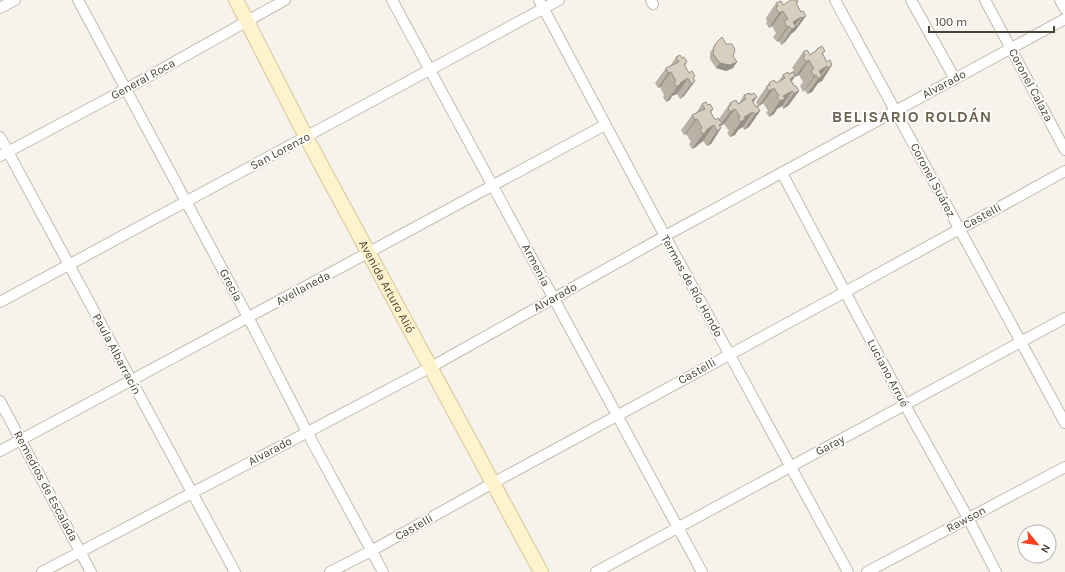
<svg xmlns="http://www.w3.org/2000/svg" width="1065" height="572" viewBox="0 0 1065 572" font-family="Karla,sans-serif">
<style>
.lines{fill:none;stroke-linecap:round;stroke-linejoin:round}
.street-casing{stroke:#c2bbae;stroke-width:12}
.secondary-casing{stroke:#d6c79b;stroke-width:16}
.street{stroke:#fff;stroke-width:10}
.secondary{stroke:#fff3cd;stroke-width:14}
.wall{fill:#bab2a6}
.shaded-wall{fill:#979187}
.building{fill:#d8cfc1;stroke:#979187}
.labels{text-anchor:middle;stroke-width:3.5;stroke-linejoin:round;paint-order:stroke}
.street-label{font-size:12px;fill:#4b4439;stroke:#fff}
.district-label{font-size:16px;font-weight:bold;letter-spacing:1px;fill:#6e6250;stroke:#fff}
</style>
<rect width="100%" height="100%" fill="#f6f3ec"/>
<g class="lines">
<defs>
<path id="street" d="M78,0L248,317L307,432L383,572
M392,0L702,572
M539,0L665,236L848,572
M651,0L653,4
M835,0L1065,423
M911,0L955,79
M985,0L1065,150
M1060,0L1065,9
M0,8L15,0
M0,137L235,572
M0,156L126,89L285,0
M782,173L905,405L968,518L996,572
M0,302L559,0
M0,401L91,572
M0,451L605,125
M42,572L431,367L665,236L1065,19
M330,572L371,551L493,483L845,292L1065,171
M596,572L1065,318
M867,572L1065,467"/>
<g id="secondary">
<path id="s1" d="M236,0L306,137L541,572"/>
</g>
</defs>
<use href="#street" class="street-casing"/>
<use href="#secondary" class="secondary-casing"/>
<use href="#street" class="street"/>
<use href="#secondary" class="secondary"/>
</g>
<path class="wall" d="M798,2L796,4L801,12L806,16L795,31L791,34L785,42L781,45L779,41L777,42L773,37L776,33L772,26L769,28L766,23L767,21L766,18L776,3L783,5Z
M716,43L733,56V68L726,71L716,68L710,59V53Z
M817,49L825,51L823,54L827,62L832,65L822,81L818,83L812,92L807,94L805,90L803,92L800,86L803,82L799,75L795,77L792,81L794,86L799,91L788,106L783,109L782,106L777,109L774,114L769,117L766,112L768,111L763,103L758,107L756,102L769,83H776L778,82L783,75L789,74L792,72L794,70L792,68L803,52L810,55L814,52Z
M676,57L682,58L687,62L685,66L689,73L695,81L684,96L680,99L677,94L672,96L670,100L666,102L663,97L664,95L660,87L658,88L655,83L666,68L670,66Z
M744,95H751L757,97L753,102L756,107L760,111L749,127L744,130L743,127L738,130L735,135L730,137L727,133L729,131L724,124L720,126L721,128L711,144L707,146L703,141L699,144L696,147L692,149L689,144L691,142L686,134L684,135L681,130L692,115L696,113L702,104L708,105L713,109L711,113L715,120L719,119L730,103L738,104L739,103Z"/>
<path class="shaded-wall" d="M783,11L772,26L769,28L779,13Z
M806,16L795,31L791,34L785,42L781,45L792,29L793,22L801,17L792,29L796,27L802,18Z
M789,26L779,41L777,42L787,27Z
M809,60L799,75L795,77L806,62Z
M737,62L733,68L726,71L716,68L720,63Z
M832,65L822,81L818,83L812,92L807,94L818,79L819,71L827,66L819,78L822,76L828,68Z
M671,72L660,87L658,88L668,73Z
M816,75L805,90L803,92L814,76Z
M795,76L785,91L790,79Z
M688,78L677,94L672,96L670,100L666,102L680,83Z
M695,81L684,96L680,99L691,84Z
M774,88L763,103L758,107L769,91Z
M792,91L782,106L777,109L774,114L769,117L783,96Z
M799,91L788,106L783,109L794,93Z
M757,97L746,112L752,100Z
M735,109L724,124L719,127L730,112Z
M760,111L749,127L744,130L755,114Z
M753,112L743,127L738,130L735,135L730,137L744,117Z
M697,119L686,134L684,135L695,120Z
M714,125L703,141L699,144L696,147L692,149L703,134L706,130Z
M721,128L711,144L707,146L717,131Z"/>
<path class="building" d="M791,0H797L798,2L796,3L801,12L803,11L806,16L802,18L801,17L793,22L796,27L792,29L789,26L787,27L784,21L788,19L783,11L779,13L776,8L778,6L776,3L781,1L783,5Z
M722,37L726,44H732L735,50L733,56L737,62L730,65L720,63L713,54L714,47L716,43Z
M822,46L825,51L822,53L827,62L830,60L832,65L828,68L827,66L819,71L822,76L818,79L816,75L814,76L811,71L814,69L809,60L806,62L803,57L805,56L803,52L807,50L810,55L817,50V49Z
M680,55L682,58L684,57L687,62L684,64L689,73L692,71L695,76L693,78L695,81L691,84L688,78L680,83L681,84L676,87L674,82L676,81L671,72L668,73L666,68L679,62L676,57Z
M788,72L789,74L793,72L795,76L790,79L794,86H796L799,91L794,93L792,91L783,96L785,99L779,101L777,97L779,96L774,88L769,91L766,87L770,85L769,83L774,80L776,83L785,78L783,75Z
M750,93L751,95L754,93L757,97L752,100L756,107L757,106L760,111L755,114L753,112L744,117L745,119L740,122L738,118L740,117L735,109L730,112L728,107L731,105L730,103L736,100L738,104L746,99L744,95Z
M706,102L708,105L710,104L713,109L710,111L715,120L718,118L722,124L719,125L721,128L717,131L714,125L706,130L707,131L703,134L700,129L702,128L697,119L695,120L692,115L705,109L702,104Z"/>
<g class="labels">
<g class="street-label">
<text transform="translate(143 79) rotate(-29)" y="4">General Roca</text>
<text transform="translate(944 84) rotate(-28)" y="4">Alvarado</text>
<text transform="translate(1031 85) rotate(62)" y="4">Coronel Calaza</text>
<text transform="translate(280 151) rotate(-28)" y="4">San Lorenzo</text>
<text transform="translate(933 180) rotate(62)" y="4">Coronel Suárez</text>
<text transform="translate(982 216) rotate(-28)" y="4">Castelli</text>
<text transform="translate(536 265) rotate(62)" y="4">Armenia</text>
<text transform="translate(231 285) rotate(62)" y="4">Grecia</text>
<text transform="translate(692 286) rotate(61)" y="4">Termas de Río Hondo</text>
<text dy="4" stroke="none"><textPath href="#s1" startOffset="324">Avenida Arturo Alió</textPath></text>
<text transform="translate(303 288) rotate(-28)" y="4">Avellaneda</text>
<text transform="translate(555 297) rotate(-29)" y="4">Alvarado</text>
<text transform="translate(117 354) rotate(62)" y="4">Paula Albarracín</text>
<text transform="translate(697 371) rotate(-29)" y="4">Castelli</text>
<text transform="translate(888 373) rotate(62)" y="4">Luciano Arrué</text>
<text transform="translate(830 445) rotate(-28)" y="4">Garay</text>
<text transform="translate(270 451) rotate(-28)" y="4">Alvarado</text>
<text transform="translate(46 486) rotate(62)" y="4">Remedios de Escalada</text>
<text transform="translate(966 519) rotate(-28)" y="4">Rawson</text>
<text transform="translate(414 527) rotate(-29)" y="4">Castelli</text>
</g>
<g class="district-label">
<text x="912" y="122">BELISARIO ROLDÁN</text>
</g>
</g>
<g transform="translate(1037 544) rotate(119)"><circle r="19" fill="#ffffff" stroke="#b7b4b0"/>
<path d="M0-3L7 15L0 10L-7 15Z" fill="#fc3f1d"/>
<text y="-6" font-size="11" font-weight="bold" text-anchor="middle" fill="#4b4439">N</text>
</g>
<path d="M929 26v6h125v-6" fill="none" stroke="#4b4439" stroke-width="2"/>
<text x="935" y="26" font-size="12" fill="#4b4439" stroke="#ffffff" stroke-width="3" paint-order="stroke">100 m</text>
</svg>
